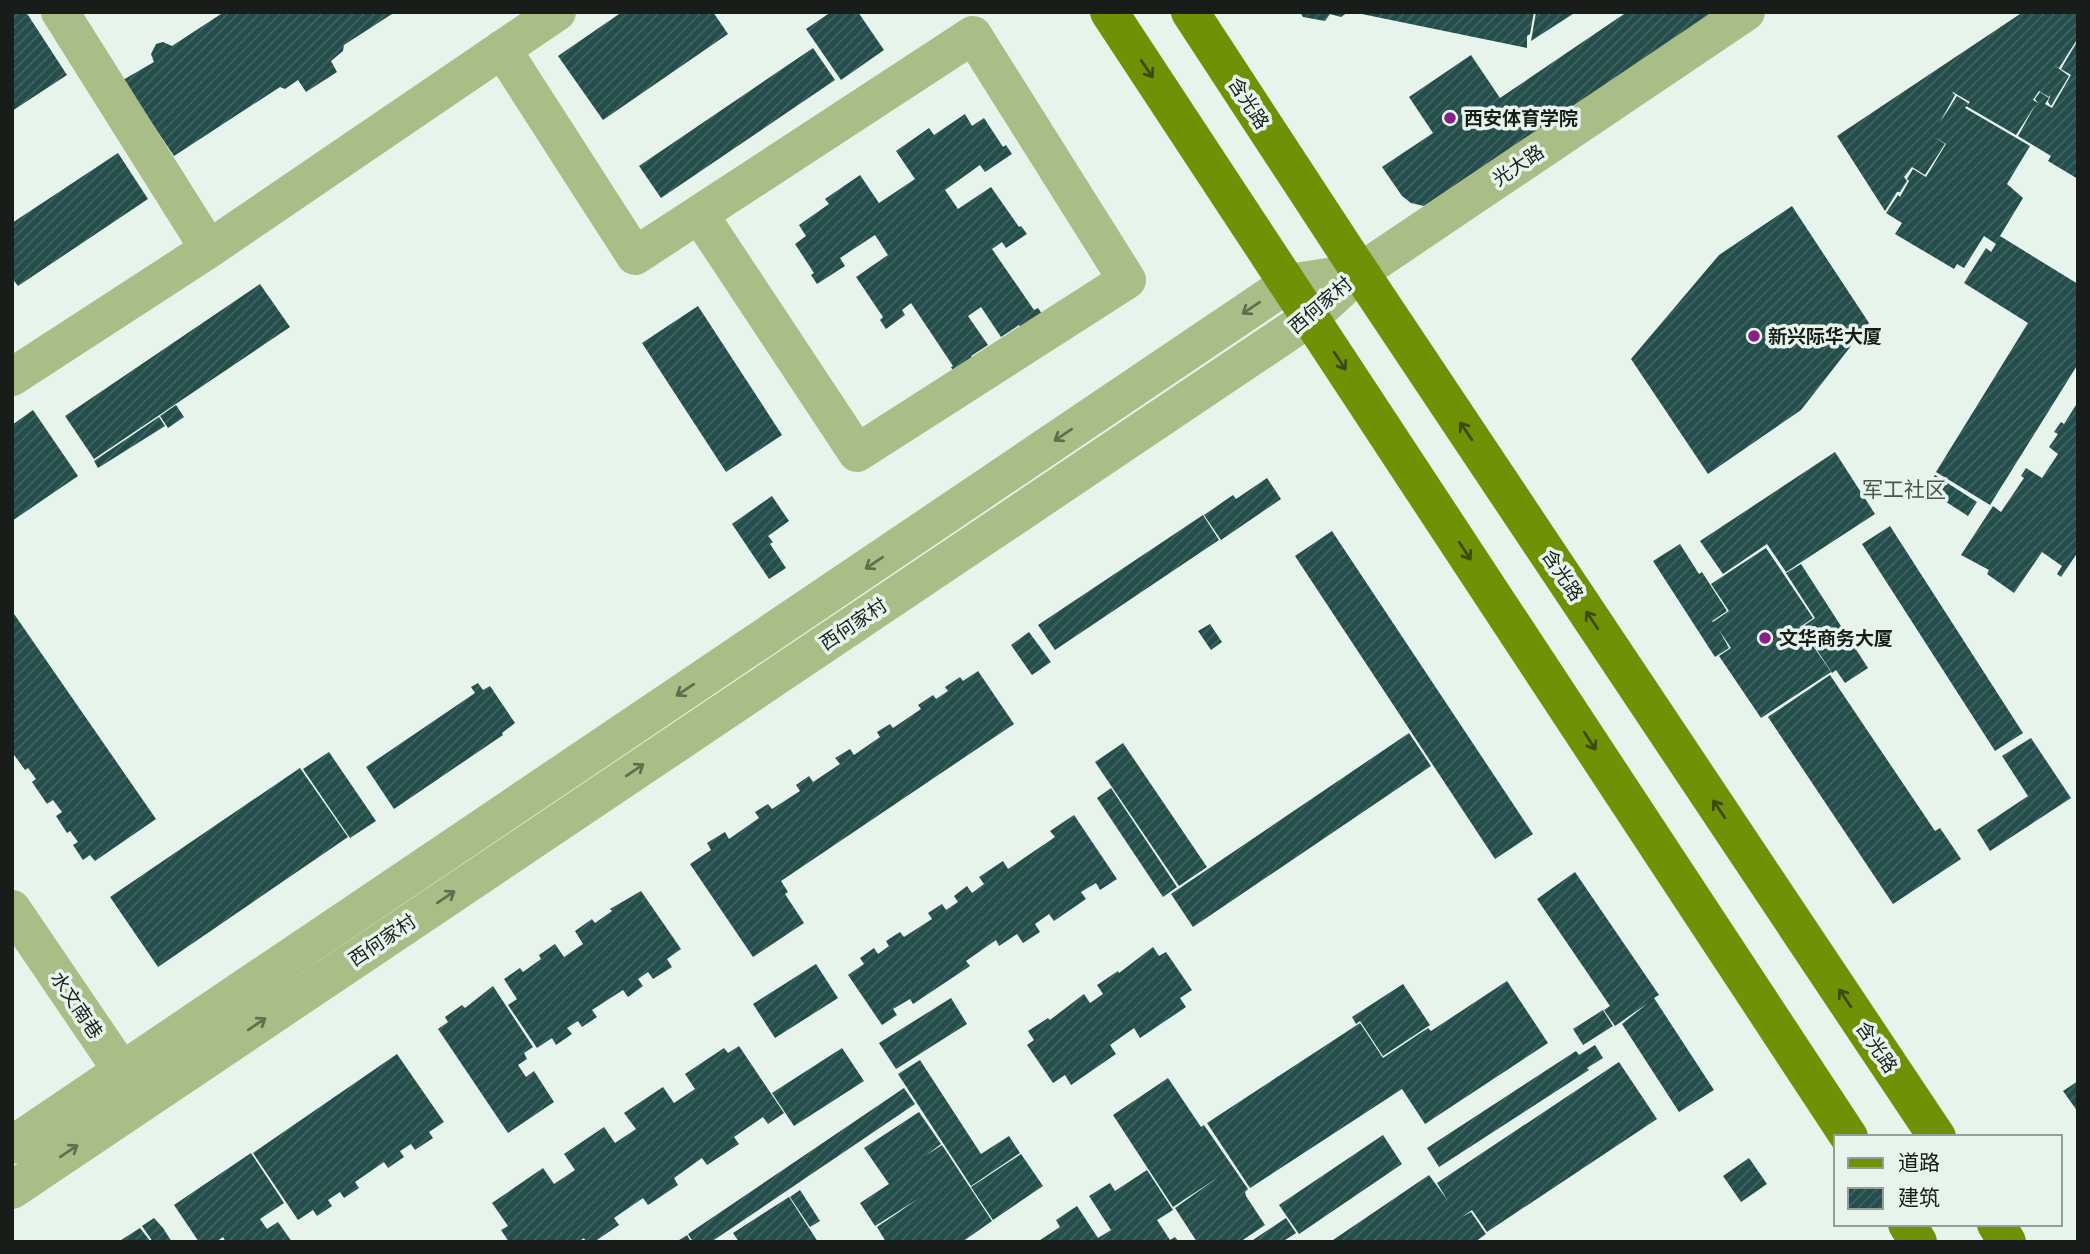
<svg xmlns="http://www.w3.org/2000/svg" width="2090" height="1254" viewBox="0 0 2090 1254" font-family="'PT Sans','Noto Sans SC',sans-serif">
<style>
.building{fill:url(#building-hatch)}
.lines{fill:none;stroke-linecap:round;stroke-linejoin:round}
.minor{stroke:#a9be86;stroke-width:38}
.major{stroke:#6f9105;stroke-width:38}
.oneway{stroke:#3b4b12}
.oneway2{stroke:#606e50}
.poi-dot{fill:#892087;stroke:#e7f4ec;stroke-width:2.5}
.labels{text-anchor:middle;stroke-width:7;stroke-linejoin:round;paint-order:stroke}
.street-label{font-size:19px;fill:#181d1a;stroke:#e7f4ec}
.poi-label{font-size:19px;font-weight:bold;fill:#181d1a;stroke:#e7f4ec;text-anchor:start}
.neighbourhood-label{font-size:21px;fill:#4a544e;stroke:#e7f4ec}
</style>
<defs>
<pattern id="building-hatch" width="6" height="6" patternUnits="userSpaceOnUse" patternTransform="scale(1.75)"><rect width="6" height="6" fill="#244e4c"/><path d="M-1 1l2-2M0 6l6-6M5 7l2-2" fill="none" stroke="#426462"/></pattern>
</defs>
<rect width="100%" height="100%" fill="#e7f4ec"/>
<path class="building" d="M12,12H26L67,75L12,111Z
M224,12H395L344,45L343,51L331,61L337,72L306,92L298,80L285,89L280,87L174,156L123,80L154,62L151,54L156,44L163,42L172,46Z
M622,12H713L728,34L603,120L558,56Z
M831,12H858L884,50L841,80L806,29Z
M1300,12H1348L1341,17L1330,14L1325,21L1303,17Z
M1352,12H1534L1530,34L1527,36V48Z
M1536,12H1576L1531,41Z
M1627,12H1714L1424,206L1411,203L1402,196L1382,167L1433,133L1409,97L1471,55L1500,98Z
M2023,12H2078V38L2059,68L2054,65L2069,76L2051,106L2048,102L2051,94L2049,97L2039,91L2033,100L2038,103L2035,99L2040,92L2049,98L2045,104L2052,108L2071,75L2061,69L2078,40V179L2048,161L2051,156L2018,136L2036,104L2016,135L1966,106L1970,102L1951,91L1955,95L1939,124L1957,96L1968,103L1965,108L2030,146L2007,184L2023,198L2000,236L2078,284V364L1990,505L1936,472L2028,323L1964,283L1986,248L1991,252L1996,244L1984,236L1964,268L1957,264L1954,269L1895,234L1902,223L1886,213L1898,195L1900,197L1909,181L1907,179L1913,169L1926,177L1946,144L1933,136L1945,144L1925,175L1912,167L1904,177L1907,181L1900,192H1897L1885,211L1837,136Z
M813,48L835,80L661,198L639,166Z
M965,114L972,126L984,118L1003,147L1006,145L1012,154L985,172L980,165L945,190L958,209L991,187L1019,227L1021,226L1027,234L1006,248L1002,242L992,249L1034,310L1038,308L1044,317L1023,331L1019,325L1001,337L981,307L968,316L988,345L971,356L976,362L956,376L951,367L953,366L911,303L902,310L905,315L886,329L880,320L883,317L856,277L888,255L875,235L840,258L845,266L817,284L811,275L814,273L795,244L806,236L799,225L829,204L825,199L860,175L879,203L915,179L896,151L929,128L934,135Z
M118,153L148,199L18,286L12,278V223Z
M1792,206L1869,323L1801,410L1708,474L1631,359L1719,255Z
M260,284L290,327L94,459L65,416Z
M698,306L782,435L726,472L642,343Z
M176,405L184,417L168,428L160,416Z
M2076,405L2078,552L2061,577L2057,574L2062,566L2042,552L2014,593L1987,574L1989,570L1961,555L1993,506L2001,512L2024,478L2021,476L2026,468L2042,478L2058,454L2049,447L2058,434L2054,432L2061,422L2064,424Z
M33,410L78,476L12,521V425Z
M159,417L165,426L98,468L94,461Z
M1835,452L1875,514L1786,572L1767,544L1723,574L1700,541Z
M1935,475L1977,502L1968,516L1926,489Z
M1267,478L1281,499L1221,540L1204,515L1233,495L1236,499Z
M772,496L789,521L768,536L773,542L770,544L786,568L769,579L732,524Z
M1203,515L1219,540L1055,650L1038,625Z
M1890,526L2023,733L1995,751L1862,544Z
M1332,531L1533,834L1495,859L1295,556Z
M1680,544L1699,574L1702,572L1727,611L1712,621L1713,622L1729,611L1711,584L1766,548L1813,618L1800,627L1831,672L1761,718L1719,656L1731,648L1719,630L1729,648L1715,657L1653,561Z
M1801,564L1868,668L1845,683L1836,670L1832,673L1802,627L1815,618L1786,573Z
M12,611L156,819L95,861L90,855L83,860L73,845L78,842L70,831L67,833L56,816L62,812L53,800L47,804L32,782L36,779L28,768L25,770L12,752Z
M1210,624L1222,642L1211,650L1198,631Z
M1029,632L1051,662L1032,675L1011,645Z
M978,671L1014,724L781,881L788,892L785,894L804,923L753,957L690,864L711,850L707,843L725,832L729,839L759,818L755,812L768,804L772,809L800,791L796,785L809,776L813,782L840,764L835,758L850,749L854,755L880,737L877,732L890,724L893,728L921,709L918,705L933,695L936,699L948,691L945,687L960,677L963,681Z
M1830,675L1935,831L1940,828L1961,859L1893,904L1768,717Z
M478,683L483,690L490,686L515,723L502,733L503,735L394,809L366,767L475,693L471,687Z
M1409,733L1431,766L1193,927L1171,894Z
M2031,738L2071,798L1990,851L1977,830L2028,796L2002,756Z
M1123,743L1207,867L1179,886L1095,762Z
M329,752L376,821L350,838L303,769Z
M300,768L348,837L158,967L110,897Z
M1111,788L1177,887L1163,897L1097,798Z
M1074,815L1117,879L1100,890L1096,883L1081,892L1086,899L1054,921L1049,914L1035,924L1040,932L1023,943L1017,934L999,946L996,940L966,961L970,966L913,1004L910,999L893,1009L897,1015L882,1025L848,975L864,964L860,958L874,948L878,954L889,946L886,941L900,932L904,937L932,919L928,913L942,904L946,910L958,902L954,896L967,886L972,893L984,884L979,877L1003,861L1008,869L1055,837L1050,831Z
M1575,872L1659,995L1654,998L1714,1090L1679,1112L1622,1024L1648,1003L1615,1026L1604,1010L1610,1006L1537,899Z
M641,891L681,949L667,959L672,967L653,979L648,972L638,979L643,986L628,997L623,990L592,1010L597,1017L582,1027L578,1021L567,1028L572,1034L556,1045L552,1038L537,1048L508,1005L517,999L504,979L520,968L523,972L541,959L539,955L555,944L564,957L583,944L575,931L592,919L595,923L612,911L610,909Z
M1153,947L1159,956L1166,952L1192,990L1180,998L1186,1007L1140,1038L1134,1028L1110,1045L1116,1054L1071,1085L1065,1075L1053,1083L1027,1045L1034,1040L1028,1031L1048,1018L1050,1020L1084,994L1090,1003L1103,994L1097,985L1118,971L1119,973Z
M816,964L838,998L775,1038L753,1004Z
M1507,981L1548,1043L1425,1124L1402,1089L1250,1188L1207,1123L1360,1023L1383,1058L1428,1028L1431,1031Z
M1403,984L1430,1025L1383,1056L1360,1021L1356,1024L1352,1017Z
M493,986L533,1047L524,1053L527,1059L518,1065L526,1077L534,1071L554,1102L508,1133L438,1029L448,1022L445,1017L462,1005L465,1008Z
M951,998L967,1024L896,1069L879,1043Z
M1603,1010L1613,1026L1583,1045L1573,1029Z
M1595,1045L1603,1058L1587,1068L1589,1070L1439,1167L1427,1148L1576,1051L1579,1055Z
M739,1046L784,1113L768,1124L763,1117L734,1137L739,1144L707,1165L702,1158L674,1178L678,1185L648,1205L643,1198L614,1218L619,1225L594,1242H586L584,1238L578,1242H509L501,1230L508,1226L492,1203L543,1168L554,1184L575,1170L564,1154L604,1127L615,1143L636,1129L624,1113L663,1087L674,1103L695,1089L685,1074L724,1048L728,1053Z
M842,1048L864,1081L794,1126L772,1093Z
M397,1054L444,1122L429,1132L433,1138L415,1150L411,1144L400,1151L404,1157L388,1168L384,1162L355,1182L359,1188L344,1198L340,1192L328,1200L332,1206L317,1216L313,1210L298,1220L253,1153Z
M920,1060L981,1154L1009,1136L1020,1153L971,1186L898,1074Z
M1619,1062L1657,1119L1487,1232L1472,1210L1462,1217L1471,1212L1486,1234L1475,1242H1330L1429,1175L1448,1201L1437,1183Z
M1168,1078L1201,1127L1204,1125L1248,1189L1245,1192L1246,1196L1265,1225L1240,1242H1197L1175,1208L1217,1178L1173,1207L1113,1115Z
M2078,1081V1112L2063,1091Z
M904,1088L915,1104L711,1242H693L688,1234Z
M919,1112L941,1144L925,1156L942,1145L992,1221L962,1242H886L877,1227L921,1197L875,1226L860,1203L889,1184L864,1148Z
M1383,1135L1402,1164L1299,1234L1279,1205Z
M251,1153L284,1203L260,1219L267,1229L278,1222L292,1242H226L223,1237L216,1242H199L174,1205Z
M1021,1154L1043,1186L993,1220L971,1187Z
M1749,1158L1767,1184L1741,1202L1723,1176Z
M1147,1170L1173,1210L1157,1220L1170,1240L1175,1237L1179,1242H1037L1060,1227L1056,1220L1077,1206L1098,1238L1111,1230L1089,1196L1110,1183L1115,1191Z
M800,1190L820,1221L810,1227L790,1197Z
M789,1197L818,1242H739L733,1233Z
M154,1218L163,1228L172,1242H153L142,1226Z
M1286,1218L1296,1233L1282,1242H1250Z
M140,1228L151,1242H118Z
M687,1235L691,1242H676Z"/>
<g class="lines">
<path class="minor" d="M502,49L635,256L973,35L1127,280L857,453L699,214
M209,249L557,12
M12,377L209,249L60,12
M12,909L137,1093
M12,1145L1289,283L1360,272
M12,1190L1311,317L1360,272L1746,12"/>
<path class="major" d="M1109,12L1849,1137
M1190,12L1360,272L1937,1137
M1907,1224L1918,1242
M1996,1224L2007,1242"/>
</g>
<defs><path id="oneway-shaft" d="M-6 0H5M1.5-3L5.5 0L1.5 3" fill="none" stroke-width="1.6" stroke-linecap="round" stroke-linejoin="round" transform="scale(1.75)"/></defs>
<g class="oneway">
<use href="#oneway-shaft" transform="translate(1147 69) rotate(56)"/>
<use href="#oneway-shaft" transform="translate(1340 361) rotate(57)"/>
<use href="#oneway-shaft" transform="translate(1466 431) rotate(-124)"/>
<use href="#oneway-shaft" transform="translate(1465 551) rotate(57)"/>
<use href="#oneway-shaft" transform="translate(1592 620) rotate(-124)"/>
<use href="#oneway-shaft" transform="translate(1590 741) rotate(57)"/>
<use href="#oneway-shaft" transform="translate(1719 809) rotate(-124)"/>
<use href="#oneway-shaft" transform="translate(1845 998) rotate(-124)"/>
</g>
<g class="oneway2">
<use href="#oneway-shaft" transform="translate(1251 308) rotate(146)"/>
<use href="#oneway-shaft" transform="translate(1063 435) rotate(146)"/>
<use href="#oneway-shaft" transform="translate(874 563) rotate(146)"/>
<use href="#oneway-shaft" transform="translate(685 690) rotate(146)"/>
<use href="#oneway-shaft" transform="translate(635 770) rotate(-34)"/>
<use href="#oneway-shaft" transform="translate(446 897) rotate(-34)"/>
<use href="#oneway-shaft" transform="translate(257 1024) rotate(-34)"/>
<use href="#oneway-shaft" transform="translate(69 1151) rotate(-34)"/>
</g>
<g class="poi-dot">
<circle cx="1450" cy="118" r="7"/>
<circle cx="1754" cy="336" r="7"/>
<circle cx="1765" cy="638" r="7"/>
</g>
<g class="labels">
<g class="street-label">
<text transform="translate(1249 103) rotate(57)" y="7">含光路</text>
<text transform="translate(1518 165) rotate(-34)" y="7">光大路</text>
<text transform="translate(1320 305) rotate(-40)" y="7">西何家村</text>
<text transform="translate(1563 575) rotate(56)" y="7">含光路</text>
<text transform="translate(853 624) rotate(-34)" y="7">西何家村</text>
<text transform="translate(382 940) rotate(-34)" y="7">西何家村</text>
<text transform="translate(77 1005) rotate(56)" y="7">水文南巷</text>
<text transform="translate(1877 1047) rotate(56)" y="7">含光路</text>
</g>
<g class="poi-label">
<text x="1464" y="125">西安体育学院</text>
<text x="1768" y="343">新兴际华大厦</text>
<text x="1779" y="645">文华商务大厦</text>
</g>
<g class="neighbourhood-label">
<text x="1904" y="497">军工社区</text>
</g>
</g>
<rect width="2090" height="1254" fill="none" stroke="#181d1a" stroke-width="28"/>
<rect x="1834" y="1135" width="228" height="91" fill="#e7f4ec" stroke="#949e98" stroke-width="2"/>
<rect x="1848" y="1158" width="35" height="10" fill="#6f9105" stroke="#949e98" stroke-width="2"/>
<text x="1898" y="1170" font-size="21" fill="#181d1a">道路</text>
<rect x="1848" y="1188" width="35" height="21" fill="url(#building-hatch)" stroke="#949e98" stroke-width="2"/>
<text x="1898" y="1205" font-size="21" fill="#181d1a">建筑</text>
</svg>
